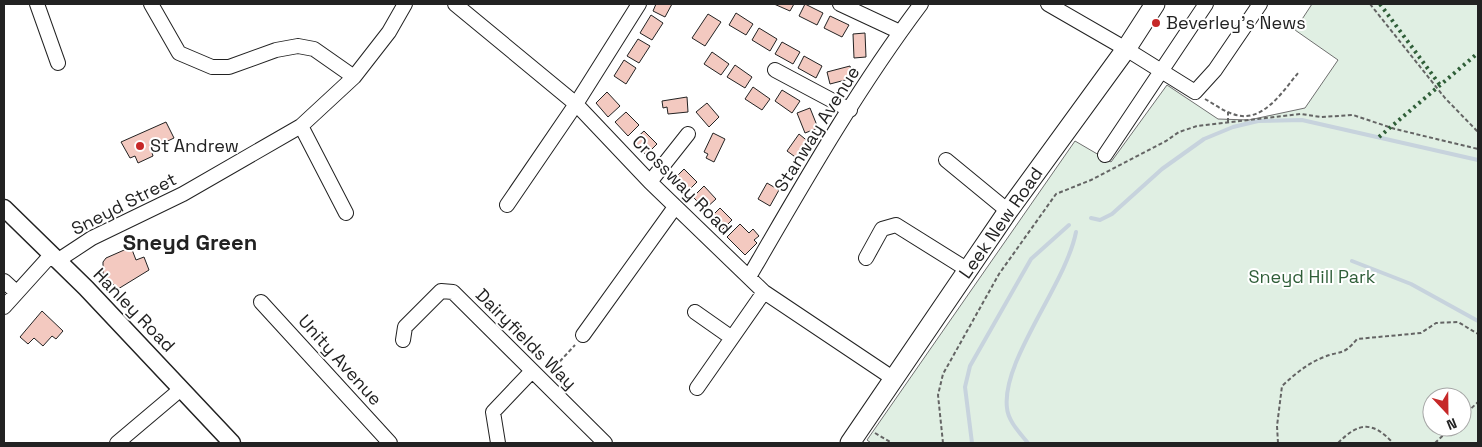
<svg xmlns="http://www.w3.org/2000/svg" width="1482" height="447" viewBox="0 0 1482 447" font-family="'Space Grotesk',sans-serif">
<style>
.green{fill:#e0efe3;stroke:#6f6f6f;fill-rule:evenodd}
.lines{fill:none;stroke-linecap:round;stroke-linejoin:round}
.stream{stroke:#c7d3dd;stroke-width:4}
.building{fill:#f3c9c0;stroke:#222}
.minor-casing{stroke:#222;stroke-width:16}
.major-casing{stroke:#222;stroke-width:19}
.highway-casing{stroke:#222;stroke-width:21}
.path{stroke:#646464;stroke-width:2;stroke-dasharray:4 2.5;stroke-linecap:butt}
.minor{stroke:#fff;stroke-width:14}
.major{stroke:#fff;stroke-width:16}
.highway{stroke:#fff;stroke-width:19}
.hedge{stroke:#2f5e38;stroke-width:4;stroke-dasharray:2.5 4;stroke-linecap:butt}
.poi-dot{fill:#c62828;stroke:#fff;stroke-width:2}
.labels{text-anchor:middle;stroke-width:4;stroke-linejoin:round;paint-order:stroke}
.poi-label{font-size:18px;fill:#222;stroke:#fff;text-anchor:start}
.street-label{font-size:18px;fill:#222;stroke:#fff}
.park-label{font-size:18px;fill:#2f5e38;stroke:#fff}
.district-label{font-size:22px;font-weight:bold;fill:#222;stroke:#fff}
</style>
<rect width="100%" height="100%" fill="#fff"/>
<path class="green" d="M1312,4H1478V443H871L867,440L1075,141L1111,162L1167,85L1218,119L1249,120L1305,108L1338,60L1295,30ZM1432,397H1462V427H1432Z"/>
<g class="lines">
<path class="stream" d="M1091,218L1100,220L1112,214L1162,169L1204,139L1233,127L1258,121L1302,120L1478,160
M1352,261L1411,284L1478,321
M972,443L965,387L970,366L1031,259L1069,225
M1028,443C1020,433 1008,421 1007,408C1001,361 1066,284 1076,232"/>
</g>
<path class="building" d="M656,4H672L665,17L653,11Z
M774,4H794L790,11Z
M805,4L823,13L817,25L799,16Z
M736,13L753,24L746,35L729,25Z
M708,14L721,22L705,46L692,38Z
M651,15L663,23L652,40L640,33Z
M830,16L849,25L842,37L824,28Z
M759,28L777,39L770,51L752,40Z
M865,33L866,57L854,58L853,34Z
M638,39L650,46L639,63L627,56Z
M782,42L800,52L793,64L775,54Z
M712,52L729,64L721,75L704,64Z
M804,56L822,66L816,78L798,68Z
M624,60L636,68L626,84L614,76Z
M735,65L752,77L745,88L727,77Z
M850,66L853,78L830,84L827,72Z
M753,87L770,99L762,110L745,99Z
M782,90L800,101L792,113L775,101Z
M607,92L620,106L608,117L596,103Z
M687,97L688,112L668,114L667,107L663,108L662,101Z
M707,103L719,117L709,127L696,112Z
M810,108L818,128L805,133L797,113Z
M626,112L639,125L628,136L615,122Z
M166,122L174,138L151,149L153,156L138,163L135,156L130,158L121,142Z
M644,131L657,144L646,155L633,141Z
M713,133L725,139L714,162L706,158L708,154L704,152Z
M799,134L810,143L798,159L787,151Z
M684,169L697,182L686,193L673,180Z
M767,183L779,190L770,206L758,199Z
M704,186L716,199L705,209L693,197Z
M720,208L732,220L721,231L709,219Z
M740,224L749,233L753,229L759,236L754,240L757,243L745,255L727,237Z
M131,247L136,260L144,257L149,270L118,289L103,274V262L106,258Z
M42,311L63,331L56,339L52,336L43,346L34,338L28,344L20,337Z"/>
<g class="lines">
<defs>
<path id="minor" d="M37,4L58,63
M151,4L179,53L212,67H229L276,50L298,46L314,49L354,77
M455,4L576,104L650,182L764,292L894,379
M840,4L900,32
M1048,4L1126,49L1195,92L1215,70L1260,4
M775,70L850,110
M301,126L346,213
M1105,155L1206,4
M946,160L1008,211
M650,182L688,134
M507,205L576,104L639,4
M866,258L882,229L896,225L968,270
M57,261L92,238L183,194L301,126L354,77L389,32L405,4
M749,277C803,184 857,89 921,4
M4,281L16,292
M261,302L390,443
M4,307L51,255
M695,312L732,338
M583,335L675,207
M403,340L405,327L441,291L453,292L605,443
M697,388L764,292
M117,443L181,389
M498,443L493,412L531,372"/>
<path id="major" d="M4,208L86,288L232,443"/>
<path id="highway" d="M850,443L1008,211L1126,49L1155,4"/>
</defs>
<use href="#minor" class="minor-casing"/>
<use href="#major" class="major-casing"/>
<use href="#highway" class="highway-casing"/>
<path class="path" d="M1370,4L1445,98L1478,132
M1205,99C1214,104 1223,111 1233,114C1262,125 1283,91 1298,73
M1228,122V112
M551,371L575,345
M1462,417L1478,402
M875,433L892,443
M943,443L938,395L943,374L999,274L1056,194L1091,180L1166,141L1179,132L1197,126L1301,114L1321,117L1353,115L1395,129L1478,149
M1278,443L1277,426L1282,386C1295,374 1308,363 1324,357C1342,350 1343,356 1357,339L1421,333L1436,323L1458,322L1478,334
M1338,443C1358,423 1372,420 1393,443
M1435,443L1452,427"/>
<use href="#minor" class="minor"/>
<use href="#major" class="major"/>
<use href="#highway" class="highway"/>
<path class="hedge" d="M1380,4L1440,85
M1379,137L1478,53"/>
</g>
<g class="poi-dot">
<circle cx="1156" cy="23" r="5"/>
<circle cx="140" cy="146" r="5"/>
</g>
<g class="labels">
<g class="poi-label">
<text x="1166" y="29">Beverley's News</text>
<text x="150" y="152">St Andrew</text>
</g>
<g class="street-label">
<text transform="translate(817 129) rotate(-58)" y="6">Stanway Avenue</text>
<text transform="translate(682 185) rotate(45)" y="6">Crossway Road</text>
<text transform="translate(124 204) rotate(-27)" y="6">Sneyd Street</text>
<text transform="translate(1001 223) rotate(-55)" y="6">Leek New Road</text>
<text transform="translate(134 310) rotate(46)" y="6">Hanley Road</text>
<text transform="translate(526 339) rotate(45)" y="6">Dairyfields Way</text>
<text transform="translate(340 360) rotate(48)" y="6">Unity Avenue</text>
</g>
<g class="park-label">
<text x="1312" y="283">Sneyd Hill Park</text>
</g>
<g class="district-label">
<text x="190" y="250">Sneyd Green</text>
</g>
</g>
<rect width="1482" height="447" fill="none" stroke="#222222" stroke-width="10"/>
<g transform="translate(1447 412) rotate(158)"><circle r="24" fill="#ffffff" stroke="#a7a7a7"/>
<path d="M0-4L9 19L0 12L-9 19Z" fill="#c62828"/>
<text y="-8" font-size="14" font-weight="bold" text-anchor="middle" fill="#222222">N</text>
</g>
</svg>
